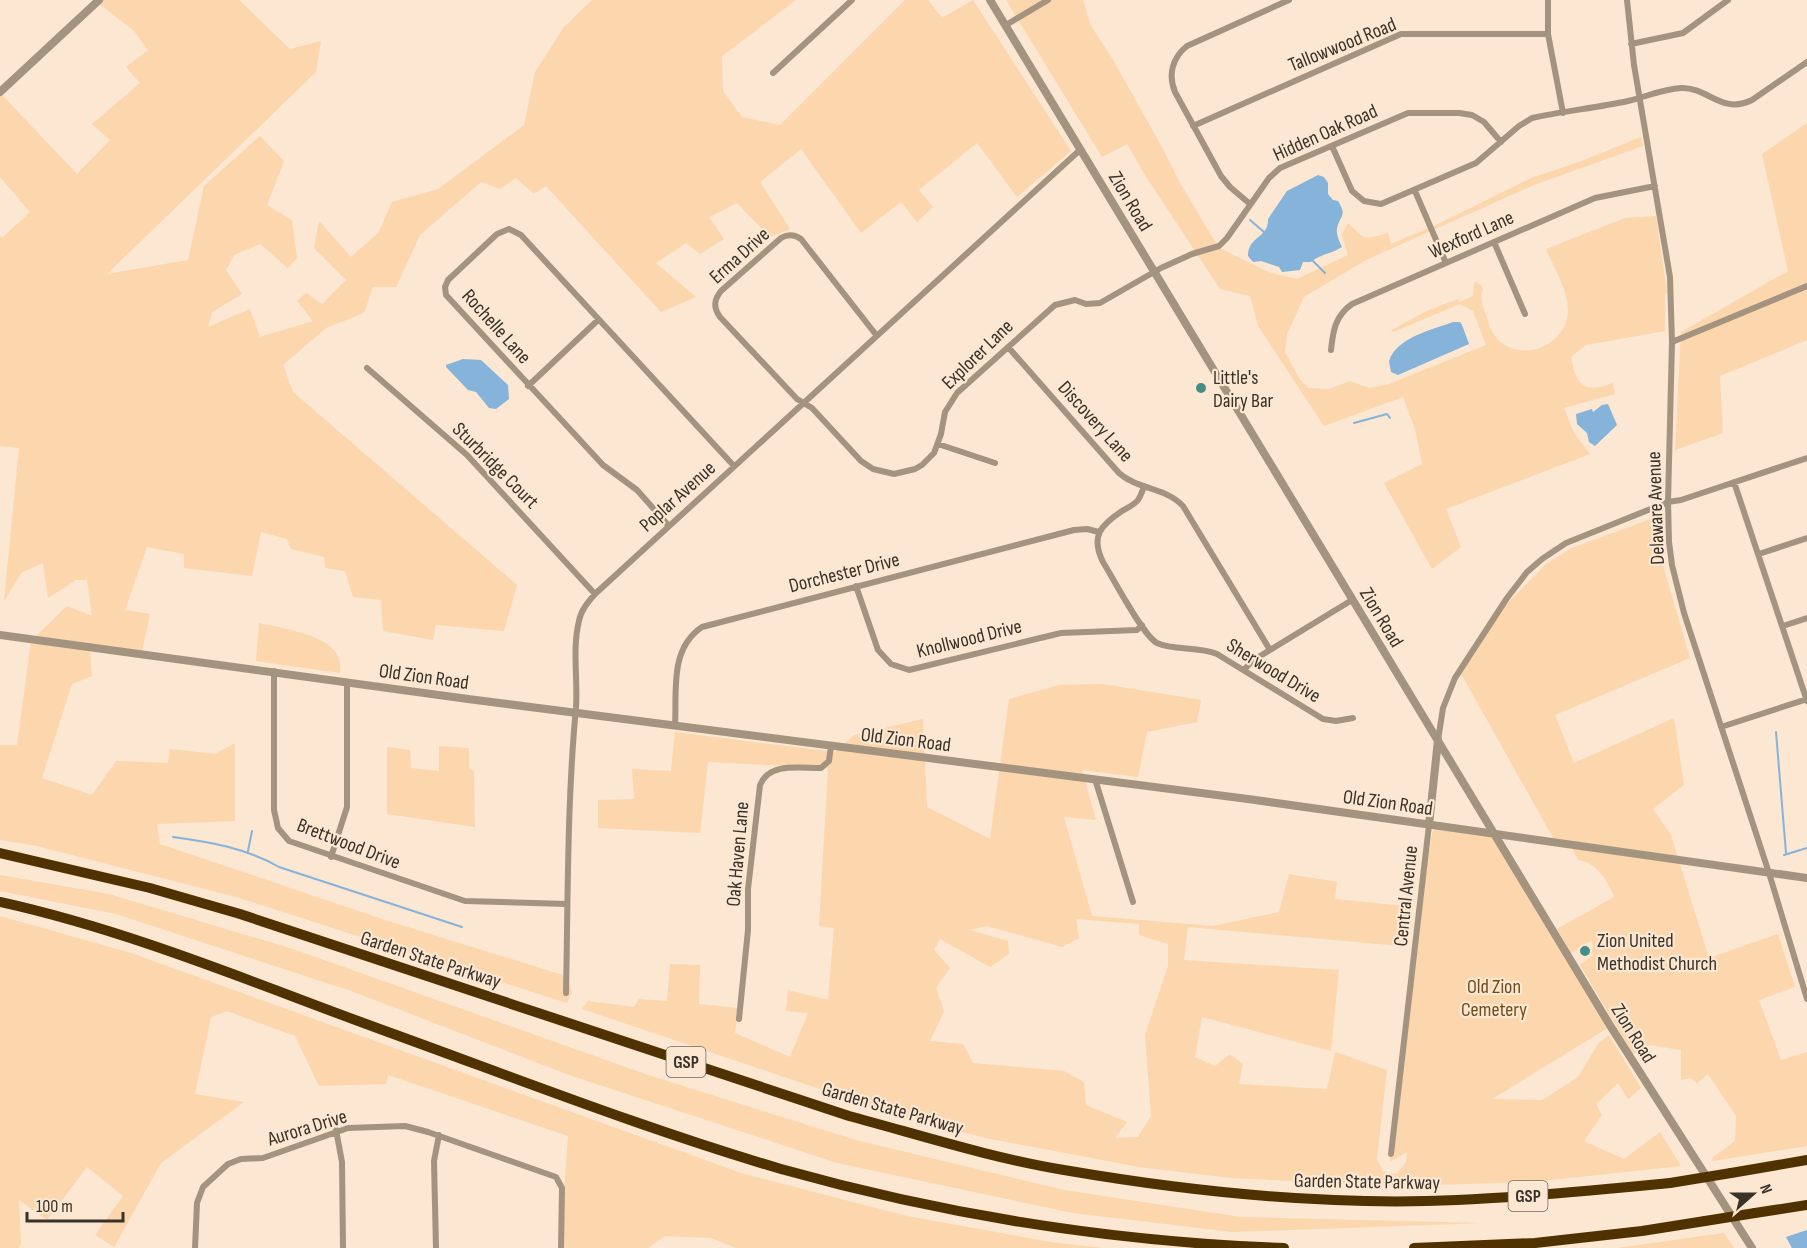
<svg xmlns="http://www.w3.org/2000/svg" width="1807" height="1248" viewBox="0 0 1807 1248" font-family="'Sofia Sans Condensed',sans-serif">
<style>
.green{fill:#fcd6ac;fill-rule:evenodd}
.water{fill:#85b3da}
.lines{fill:none;stroke-linecap:round;stroke-linejoin:round}
.stream{stroke:#85b3da;stroke-width:2}
.minor{stroke:#a3937f;stroke-width:6}
.tertiary{stroke:#a3937f;stroke-width:8}
.motorway{stroke:#503200;stroke-width:10}
.motorway-bridge{stroke:#503200;stroke-width:10}
.poi-dot{fill:#468c87;stroke:#fbe7d2;stroke-width:2}
.labels{text-anchor:middle;stroke-width:4.5;stroke-linejoin:round;paint-order:stroke}
.shield{fill:#fbe7d2;stroke:#73685c;stroke-width:1.5}
.shield-label{font-size:18px;font-weight:bold;fill:#393229}
.street-label{font-size:20px;fill:#393229;stroke:#fbe7d2}
.poi-label{font-size:20px;fill:#393229;stroke:#fbe7d2;text-anchor:start}
.park-label{font-size:20px;fill:#724b17;stroke:#fbe7d2}
</style>
<rect width="100%" height="100%" fill="#fbe7d2"/>
<path class="green" d="M94,0H239L290,49L321,41L316,72L107,274L188,260L204,186L260,136L284,161L267,205L292,220L297,258L288,268L260,244L234,255L226,270L242,294L212,312L208,327L250,309L260,337L313,321L297,301L306,293L322,304L346,280L314,248L319,221L351,257L379,232L392,202L438,189L524,125L535,72L564,27L592,0H796L722,56L723,91L742,117L780,125L905,0H928L942,18L973,0L1071,151L1017,197L977,143L919,190L933,207L917,222L901,202L861,233L801,149L760,182L790,229L770,237L737,203L709,217L724,239L700,254L686,243L656,263L696,297L661,312L546,186L534,194L516,178L500,189L481,182L420,235L396,287H373L364,313L326,328L283,365L293,392L517,585L504,631L436,625L433,640L383,631L381,600L353,597L345,571L325,568L324,557L291,549L287,539L261,532L252,576L184,568V554L147,547L125,610L150,614L141,656L90,649L92,676L72,684L42,778L92,795L116,761L168,763L170,749L215,754L235,743V821L157,824L160,844L385,920L566,976L572,992L567,1003L236,897L37,846L0,840V745H17L31,641L67,606L92,616L87,580H76L48,598L43,563L22,572L4,601L19,448L0,446V236L2,238L30,212L0,177V93L77,174L110,140L92,124L140,83L126,67L148,50L134,31Z
M1006,0H1083L1091,26L1112,58L1163,149L1179,181L1218,247L1268,272L1297,279L1348,255L1342,235L1348,223C1366,241 1363,240 1388,233L1391,244L1438,224L1531,178L1579,162L1641,137L1643,146L1534,185L1366,260L1304,297L1287,334L1285,352L1299,378L1308,388L1329,389L1350,381L1369,388L1389,384L1486,345L1473,311L1460,304L1393,332L1391,330L1429,310L1458,299L1459,302L1473,296L1474,283L1477,282L1483,288C1480,299 1482,305 1486,315C1488,321 1490,330 1495,336C1517,365 1568,348 1568,309C1567,289 1554,267 1546,249L1625,218L1656,216L1667,292L1665,294V331L1586,345L1571,357C1576,386 1585,394 1613,383L1615,394L1564,408L1574,433L1590,454L1446,509L1461,547L1432,569L1384,483L1422,464L1415,429L1403,397L1324,426L1258,326L1250,296L1220,289L1145,175L1127,144L1102,157Z
M1807,123V340L1720,376L1723,433L1675,450L1681,332L1788,271L1762,154Z
M1659,516L1662,562L1690,658L1555,715L1574,763L1674,718L1684,785L1653,809L1671,835L1709,958L1778,934L1795,987L1759,1000L1781,1060L1807,1052V1146L1713,1161L1712,1158L1735,1141L1736,1116L1708,1074L1697,1083L1690,1078L1681,1080V1050L1650,1045L1633,1054L1580,965L1593,955L1590,950L1594,947L1591,941L1571,953L1557,929L1614,897C1608,880 1596,862 1578,860L1571,846L1556,843L1459,670L1494,617L1546,564L1572,548Z
M259,623C280,628 333,635 339,659C341,663 340,669 340,673L256,661Z
M1103,684L1201,700L1197,722L1147,732L1138,777L1082,770L1096,820L1064,817L1092,916L1213,926L1279,912L1289,874L1337,882L1335,899L1405,906L1401,946L1188,927L1184,960L1339,970L1331,1051L1202,1017L1195,1057L1215,1066L1230,1054L1243,1064L1239,1084L1327,1089L1335,1052L1387,1070L1377,1159L1383,1172L1397,1174L1406,1162L1407,1152L1390,1162L1421,893L1433,830L1494,835L1611,1026L1492,1099L1542,1100L1578,1077L1598,1044L1609,1035L1641,1088L1628,1099L1618,1083L1596,1104L1602,1115L1584,1141L1624,1159L1660,1132L1681,1166L1532,1182L1396,1186L1231,1178L1139,1167L985,1138L894,1114L582,1009L588,1001L634,1007L639,999L667,1001L670,964L700,965L699,1004L738,1008L735,1033L790,1057L808,1013L786,1011L788,990L828,1000L834,928L819,926L828,768L708,762L700,833L598,828V800L634,799L632,769L671,771L675,732L835,752L854,735L923,719L927,807L990,839L1009,699L1059,685ZM1076,919L1139,924V935L1168,944V966L1145,1035L1151,1116L1138,1137L1115,1138L1127,1122L1086,1105L1084,1082L1064,1071L973,1063L963,1044L930,1041L944,1011L936,988L950,968L934,950L940,939L990,967L1009,954L1008,941L970,930L987,926L1062,947L1079,938Z
M439,746L469,748V768L474,772L475,827L387,814V747L410,750L411,768L439,771Z
M0,875L109,894L293,949L648,1075L856,1140L1064,1190L1241,1217L1483,1223L1232,1232L1073,1213L837,1163L569,1075L351,991L116,914L0,891Z
M0,916L131,953L741,1173L907,1216L1051,1242L1102,1248H736L711,1238L665,1236L648,1248H560L568,1136L388,1075L386,1084L319,1086L295,1036L227,1011L211,1017L195,1094L244,1102L161,1163L114,1247L95,1235L123,1196L87,1167L47,1220L19,1200L21,1244L18,1248H0Z
M1724,1233L1734,1248H1617Z"/>
<path class="water" d="M1318,175L1324,177L1328,183V194L1333,200L1338,201C1347,216 1341,214 1337,228C1336,235 1339,241 1342,247C1331,254 1320,254 1311,262H1303L1300,270L1282,272L1279,267L1261,261L1253,262L1248,256C1248,236 1269,238 1268,219L1287,191Z
M1453,322H1460L1462,325L1469,344L1398,375L1391,372L1389,361C1397,337 1432,330 1453,322Z
M463,359L481,360L508,385L509,399L496,409L489,408L476,392L468,390L446,367V365Z
M1608,404L1617,425L1595,446L1589,442L1587,433L1577,424L1576,414L1592,409L1593,412L1602,405Z
M1807,1230V1248H1792L1786,1237Z"/>
<g class="lines">
<path class="stream" d="M1250,220L1264,232
M1313,261L1325,273
M1354,423L1387,414L1390,418
M1776,732L1786,853
M173,837C210,842 246,848 279,867L462,927
M248,851L252,831
M1784,855L1807,848"/>
<path class="minor" d="M1548,0V34L1563,113
M1627,0L1634,65L1670,277L1672,342L1668,502L1669,542L1672,565L1684,613L1769,873L1807,999
M1006,25L1048,0
M1631,44L1683,33L1728,0
M773,73L852,0
M1193,126L1401,34H1548
M1332,146L1352,191L1364,201L1381,204L1476,163L1519,126L1532,118C1563,111 1596,108 1628,101C1646,97 1662,89 1681,88C1708,87 1722,115 1752,100L1807,62
M1415,191L1446,263
M1250,204L1230,187L1221,176L1175,92C1168,75 1172,58 1187,46L1289,0
M1494,242L1525,314
M877,336L801,239C794,234 788,234 781,238L721,291C714,300 713,307 720,317L797,399L812,408L861,461L873,469L894,474L915,469L922,465L934,453L941,434L945,412L957,393L1055,305L1075,300L1086,304L1100,303L1161,268L1192,254L1219,246L1227,238L1269,178L1280,168L1408,113H1459L1472,115L1484,122L1501,142
M1672,342L1807,286
M1008,347L1119,473C1138,490 1165,487 1183,506L1270,650
M1331,350C1333,331 1335,316 1352,304L1595,198L1655,186
M367,368L467,455L595,594
M528,386L598,320
M938,444L995,463
M1734,482L1807,701
M1144,487C1142,491 1141,496 1138,500C1134,505 1127,508 1122,511C1101,525 1090,536 1103,562C1113,578 1143,636 1157,643C1174,651 1198,646 1217,654L1323,719L1336,721L1353,718
M668,525L637,490L603,465L446,295L445,287L448,280L497,234L509,229L521,235L734,466
M1759,554L1807,538
M856,586L878,650L891,664L909,670L1061,633L1137,630L1142,625
M1783,626L1807,618
M1244,670L1252,661L1352,600
M274,671V810L278,828L289,841L465,901L567,904
M675,726C677,692 669,649 702,627L1074,530L1087,529L1099,532
M1721,727L1807,699
M1438,740L1443,708L1455,678L1507,598L1527,572L1542,559L1566,543L1668,502L1681,500L1807,458
M1095,779L1133,902
M331,857L347,807V682
M566,993C568,898 567,802 576,708C578,679 572,649 579,621C581,610 588,602 595,594L1081,149
M739,1019L748,930V889L760,785C769,762 800,768 821,768L829,761L831,746
M336,1130L342,1162L343,1248
M1391,1154L1429,825
M195,1248L197,1203L203,1187L228,1164L241,1159L263,1158L348,1128L405,1126L428,1132L556,1177L562,1188L561,1248
M436,1248L434,1161L439,1135"/>
<path class="tertiary" d="M990,0L1611,1027L1752,1248
M0,92L99,0
M0,635L468,699L1248,799L1807,878
M1429,825L1438,740"/>
<path class="motorway" d="M0,853L150,888L240,914L849,1116C920,1135 991,1158 1064,1170C1192,1192 1327,1206 1457,1200C1528,1197 1599,1190 1670,1183
M0,902C132,931 261,986 388,1032C518,1079 648,1130 781,1169C945,1215 1114,1242 1284,1248
M1731,1173L1807,1160
M1755,1213L1807,1205
M1414,1248L1535,1243L1642,1231L1705,1221"/>
<path class="motorway-bridge" d="M1670,1183L1731,1173
M1705,1221L1755,1213"/>
</g>
<g class="poi-dot">
<circle cx="1201" cy="388" r="6"/>
<circle cx="1585" cy="951" r="6"/>
</g>
<g class="labels">
<g class="shield">
<rect x="666.5" y="1047" width="39" height="30" rx="4.5"/>
<rect x="1508.5" y="1181" width="39" height="30" rx="4.5"/>
</g>
<g class="shield-label">
<text x="686" y="1068">GSP</text>
<text x="1528" y="1202">GSP</text>
</g>
<g class="street-label">
<text transform="translate(1342 44) rotate(-22)" y="7">Tallowwood Road</text>
<text transform="translate(1325 132) rotate(-24)" y="7">Hidden Oak Road</text>
<text transform="translate(1131 201) rotate(59)" y="7">Zion Road</text>
<text transform="translate(1471 234) rotate(-24)" y="7">Wexford Lane</text>
<text transform="translate(739 255) rotate(-42)" y="7">Erma Drive</text>
<text transform="translate(497 326) rotate(48)" y="7">Rochelle Lane</text>
<text transform="translate(977 354) rotate(-44)" y="7">Explorer Lane</text>
<text transform="translate(1096 421) rotate(48)" y="7">Discovery Lane</text>
<text transform="translate(496 465) rotate(45)" y="7">Sturbridge Court</text>
<text transform="translate(677 496) rotate(-42)" y="7">Poplar Avenue</text>
<text transform="translate(1655 508) rotate(-92)" y="7">Delaware Avenue</text>
<text transform="translate(844 572) rotate(-14)" y="7">Dorchester Drive</text>
<text transform="translate(1382 617) rotate(59)" y="7">Zion Road</text>
<text transform="translate(969 638) rotate(-14)" y="7">Knollwood Drive</text>
<text transform="translate(1274 670) rotate(31)" y="7">Sherwood Drive</text>
<text transform="translate(424 676) rotate(8)" y="7">Old Zion Road</text>
<text transform="translate(906 739) rotate(7)" y="7">Old Zion Road</text>
<text transform="translate(1388 802) rotate(8)" y="7">Old Zion Road</text>
<text transform="translate(349 843) rotate(21)" y="7">Brettwood Drive</text>
<text transform="translate(737 854) rotate(-85)" y="7">Oak Haven Lane</text>
<text transform="translate(1405 896) rotate(-84)" y="7">Central Avenue</text>
<text transform="translate(431 959) rotate(18)" y="7">Garden State Parkway</text>
<text transform="translate(1634 1033) rotate(58)" y="7">Zion Road</text>
<text transform="translate(893 1108) rotate(16)" y="7">Garden State Parkway</text>
<text transform="translate(307 1127) rotate(-17)" y="7">Aurora Drive</text>
<text transform="translate(1367 1181) rotate(1)" y="7">Garden State Parkway</text>
</g>
<g class="poi-label">
<text x="1213" y="384">Little's<tspan x="1213" dy="23">Dairy Bar</tspan></text>
<text x="1597" y="947">Zion United<tspan x="1597" dy="23">Methodist Church</tspan></text>
</g>
<g class="park-label">
<text x="1494" y="993">Old Zion<tspan x="1494" dy="23">Cemetery</tspan></text>
</g>
</g>
<g transform="translate(1753 1194) rotate(69)" stroke="#fbe7d2" stroke-width="4.5" paint-order="stroke">
<path d="M0-4.5L10 22L0 15L-10 22Z" fill="#393229"/>
<text y="-9" font-size="16" font-weight="bold" text-anchor="middle" fill="#393229">N</text>
</g>
<path d="M27 1212v9h96v-9" fill="none" stroke="#393229" stroke-width="3"/>
<text x="36" y="1212" font-size="18" fill="#393229" stroke="#fbe7d2" stroke-width="4.5" paint-order="stroke">100 m</text>
</svg>
